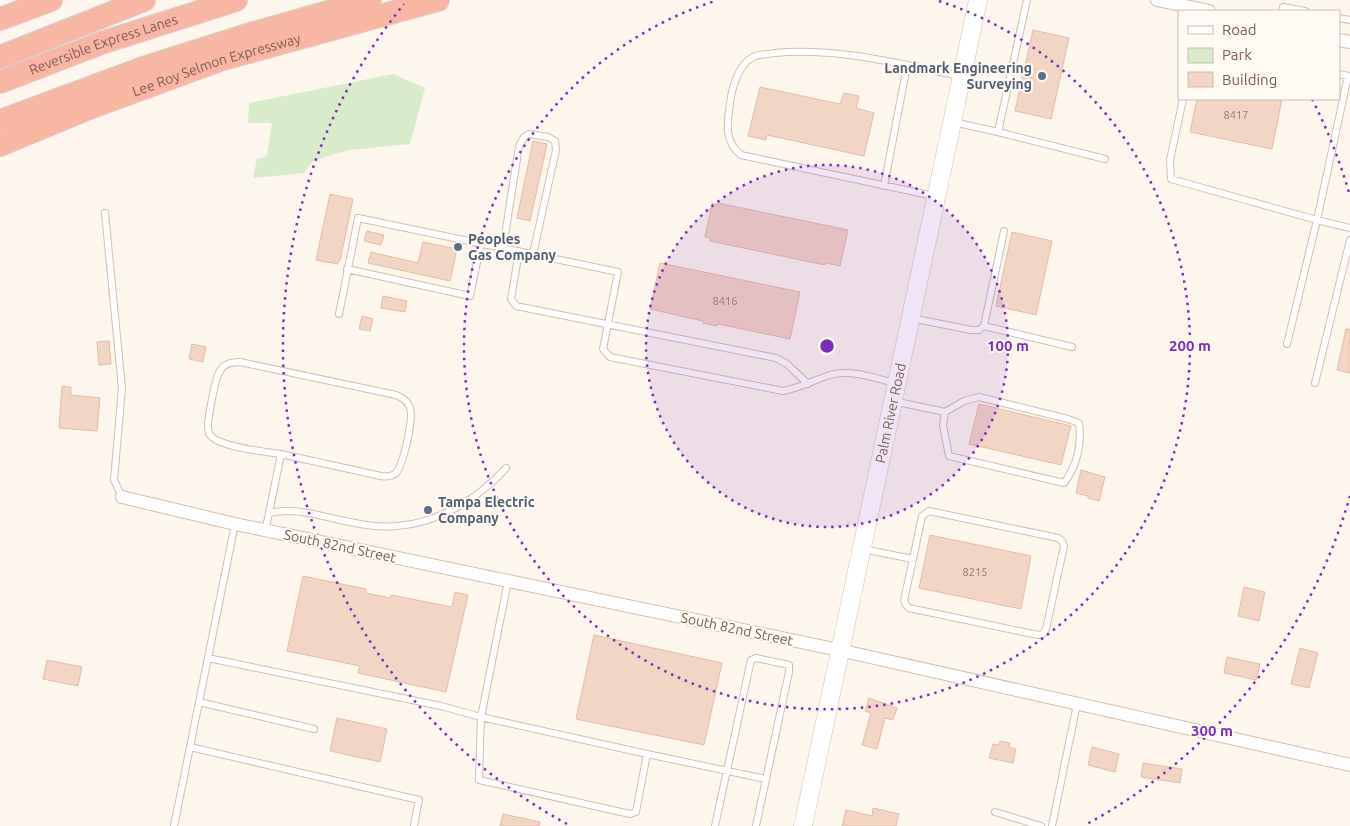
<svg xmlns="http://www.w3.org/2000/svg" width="1350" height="826" viewBox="0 0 1350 826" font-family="Ubuntu,sans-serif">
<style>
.green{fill:#d8ecc9}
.building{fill:#f3d5c3;stroke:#e6bba3}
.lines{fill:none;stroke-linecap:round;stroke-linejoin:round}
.lane-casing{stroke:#d1beb0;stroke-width:8}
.street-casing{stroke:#d1beb0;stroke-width:14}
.secondary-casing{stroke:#d6c0b0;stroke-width:19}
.highway-casing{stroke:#dad1cd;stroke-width:24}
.lane{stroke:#fff;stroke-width:6}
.street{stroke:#fff;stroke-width:12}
.secondary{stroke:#fff;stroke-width:18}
.highway{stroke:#f7b7a3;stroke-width:22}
.ring{fill:none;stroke:#7b2cbf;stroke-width:2.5;stroke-dasharray:2.5 5}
.service-dot{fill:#5c6f8a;stroke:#fffaf3;stroke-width:2}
.labels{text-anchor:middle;stroke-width:4;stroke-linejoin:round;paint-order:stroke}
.number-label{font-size:11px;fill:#987a6a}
.street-label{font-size:14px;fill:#7a5c4d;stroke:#fffaf3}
.service-label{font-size:14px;font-weight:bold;fill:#4e5e75;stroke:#fffaf3;text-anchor:start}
.centre{fill:#7b2cbf;stroke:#fffaf3;stroke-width:2.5}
.ring-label{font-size:15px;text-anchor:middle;font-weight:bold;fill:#7b2cbf;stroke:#fffaf3;stroke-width:4;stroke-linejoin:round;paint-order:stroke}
</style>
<rect width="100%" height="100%" fill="#fdf6ec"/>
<path class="green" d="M393,74L425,88L410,144L349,150L314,160L304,173L253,178L257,159L267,156L272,123H248L249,103Z"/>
<path class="building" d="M1033,30L1069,38L1051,119L1015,111Z
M760,87L840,104L844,93L859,96L856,108L874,113L864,156L767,135L766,140L748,136Z
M1197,99H1282L1272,149L1190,132Z
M533,141L547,144L530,221L517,218Z
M330,194L353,199L340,261H338V264L316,260Z
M712,203L718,205V203L848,230L840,266L826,263L825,265L710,241V238L705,237Z
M367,231L384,235L381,245L364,241Z
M1012,232L1052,241L1036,315L996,306Z
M423,242L457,249L450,281L368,263L371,252L418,263Z
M660,263L800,292L790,339L718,324L717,326L703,323V321L650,309Z
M383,296L407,301L405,312L381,308Z
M362,316L373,319L370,331L359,329Z
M1346,329H1350V373L1337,370Z
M109,341L111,364L99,365L97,342Z
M192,344L206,347L203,362L189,359Z
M62,386L71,387V395L100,398L97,431L59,428Z
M979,404L1071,426L1061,465L969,444Z
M1081,470L1105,477L1099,501L1088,498V496L1076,493Z
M930,535L1031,556L1021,609L919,588Z
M303,576L366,589V593L390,598L391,595L452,607L455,592L468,595L446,692L358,673L360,666L287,651Z
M1244,587L1265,592L1259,621L1238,616Z
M594,635L722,663L704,745L576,719Z
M1300,648L1318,653L1309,688L1291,684Z
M1227,657L1260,664L1256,680L1224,673Z
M47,660L82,667L78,686L43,679Z
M869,698L897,708L893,720L885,718L877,749L862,745L871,713L865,711Z
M337,718L387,729L380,762L330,751Z
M1000,741L1010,743L1009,747L1016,749L1013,763L989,758L993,744L999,745Z
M1092,747L1119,754L1115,772L1088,765Z
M1143,763L1182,769L1180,783L1141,777Z
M873,808L899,814L896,826H842L846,810L872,816Z
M503,814L540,822L539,826H500Z"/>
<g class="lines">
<defs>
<path id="lane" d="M1282,11L1283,7L1305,11
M1339,18L1350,20
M1183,99L1170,160L1171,179L1317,220L1348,76L1339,74
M953,122L998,132L1027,0
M998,132L1105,159
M884,186L907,66
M934,196L741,155C724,142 727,123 730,103C732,88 738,65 753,57C759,54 768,54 775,53C836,47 900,64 960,76
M105,213L122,388L114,480L122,497
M503,248L519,146L524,137L529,134L548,137L555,141L556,150L533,254
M519,251L511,299L516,306L776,358L787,364L808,384
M347,269L470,296L481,243
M339,314L358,218L618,272L603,349L610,357L783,391C800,388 814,380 830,375C851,369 874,378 895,383
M911,318L971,330H979L984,326L1004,231
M984,326L1072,347
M1287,344L1317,220L1350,228
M1315,383L1350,240
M979,397L1068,419L1079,423C1082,444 1077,466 1064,483L949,456L943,425L945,412L964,401Z
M893,401L945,412
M269,513L281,454L381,476C386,477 391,477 396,473C403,465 414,418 410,408C408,401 403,398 396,395L240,362C232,362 224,363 220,371C215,378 209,414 208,424C208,427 208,432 210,435C219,447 266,452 281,454
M265,531L269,513C294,507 316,515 340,520C359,524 378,528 397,526C439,523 478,499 506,468
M862,549L913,559L904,600L906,605L909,608L1038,635L1043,634L1046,629L1064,546L1062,541L1058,538L929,511L922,516L913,559
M208,658L441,706L481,717L508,581
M199,702L314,729
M481,717L647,754L636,812L630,814L479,780Z
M190,747L419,800L414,826
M647,754L766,779
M995,812L1041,826
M174,826L235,524
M715,826L751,660L756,658L789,665V672L756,826
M1052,826L1077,704"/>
<path id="street" d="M1157,0L1209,11
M1339,40L1350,42
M122,497L235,524L839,650L1350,765"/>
<g id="secondary">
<path id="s1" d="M803,826L978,0"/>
</g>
<g id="highway">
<path d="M0,19L51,0"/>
<path d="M0,57L144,0"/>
<path id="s2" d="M0,82L101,43L236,0"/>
<path d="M0,121L143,68L250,34L370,0"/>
<path id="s3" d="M0,145L92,107L220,60L438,0"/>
</g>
</defs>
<use href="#lane" class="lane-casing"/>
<use href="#street" class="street-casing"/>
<use href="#secondary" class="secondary-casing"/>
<use href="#highway" class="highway-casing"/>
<use href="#lane" class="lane"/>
<use href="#street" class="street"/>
<use href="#secondary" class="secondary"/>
<use href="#highway" class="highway"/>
</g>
<circle cx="827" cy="346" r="181" fill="#7b2cbf" fill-opacity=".12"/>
<g class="ring">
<circle cx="827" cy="346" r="181"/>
<path d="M939 1A363 363 0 1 1 715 1"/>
<path d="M1350 496A544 544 0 0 1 1087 824M567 824A544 544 0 0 1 404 4M1312 99A544 544 0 0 1 1350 196"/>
</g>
<g class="service-dot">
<circle cx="1042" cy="76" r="5"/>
<circle cx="458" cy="247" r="5"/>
<circle cx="428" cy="510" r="5"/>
</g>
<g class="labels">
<g class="number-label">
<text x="1236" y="119">8417</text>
<text x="725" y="305">8416</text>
<text x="975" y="576">8215</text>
</g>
<g class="street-label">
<text dy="5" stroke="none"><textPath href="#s2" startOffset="110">Reversible Express Lanes</textPath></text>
<text dy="5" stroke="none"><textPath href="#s3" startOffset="231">Lee Roy Selmon Expressway</textPath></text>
<text dy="5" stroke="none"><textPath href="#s1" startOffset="422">Palm River Road</textPath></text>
<text transform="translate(340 546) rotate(12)" y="5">South 82nd Street</text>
<text transform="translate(737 629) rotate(12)" y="5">South 82nd Street</text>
</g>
<g class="service-label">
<text x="1032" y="73" text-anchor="end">Landmark Engineering<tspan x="1032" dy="16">Surveying</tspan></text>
<text x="468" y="244">Peoples<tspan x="468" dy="16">Gas Company</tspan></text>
<text x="438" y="507">Tampa Electric<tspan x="438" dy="16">Company</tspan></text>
</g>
</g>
<circle cx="827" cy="346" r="8" class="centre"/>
<g class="ring-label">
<text x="1008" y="351">100 m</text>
<text x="1190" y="351">200 m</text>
<text x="1212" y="736">300 m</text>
</g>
<rect x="1178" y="10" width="162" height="90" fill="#fffaf3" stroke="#cabbb1"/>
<rect x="1188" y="26" width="25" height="8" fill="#ffffff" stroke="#cabbb1"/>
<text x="1222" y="35" font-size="15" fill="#7a5c4d">Road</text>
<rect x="1188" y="48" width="25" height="15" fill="#d8ecc9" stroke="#cabbb1"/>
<text x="1222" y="60" font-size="15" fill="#7a5c4d">Park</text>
<rect x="1188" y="72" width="25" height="15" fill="#f3d5c3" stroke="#cabbb1"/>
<text x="1222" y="85" font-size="15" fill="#7a5c4d">Building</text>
</svg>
